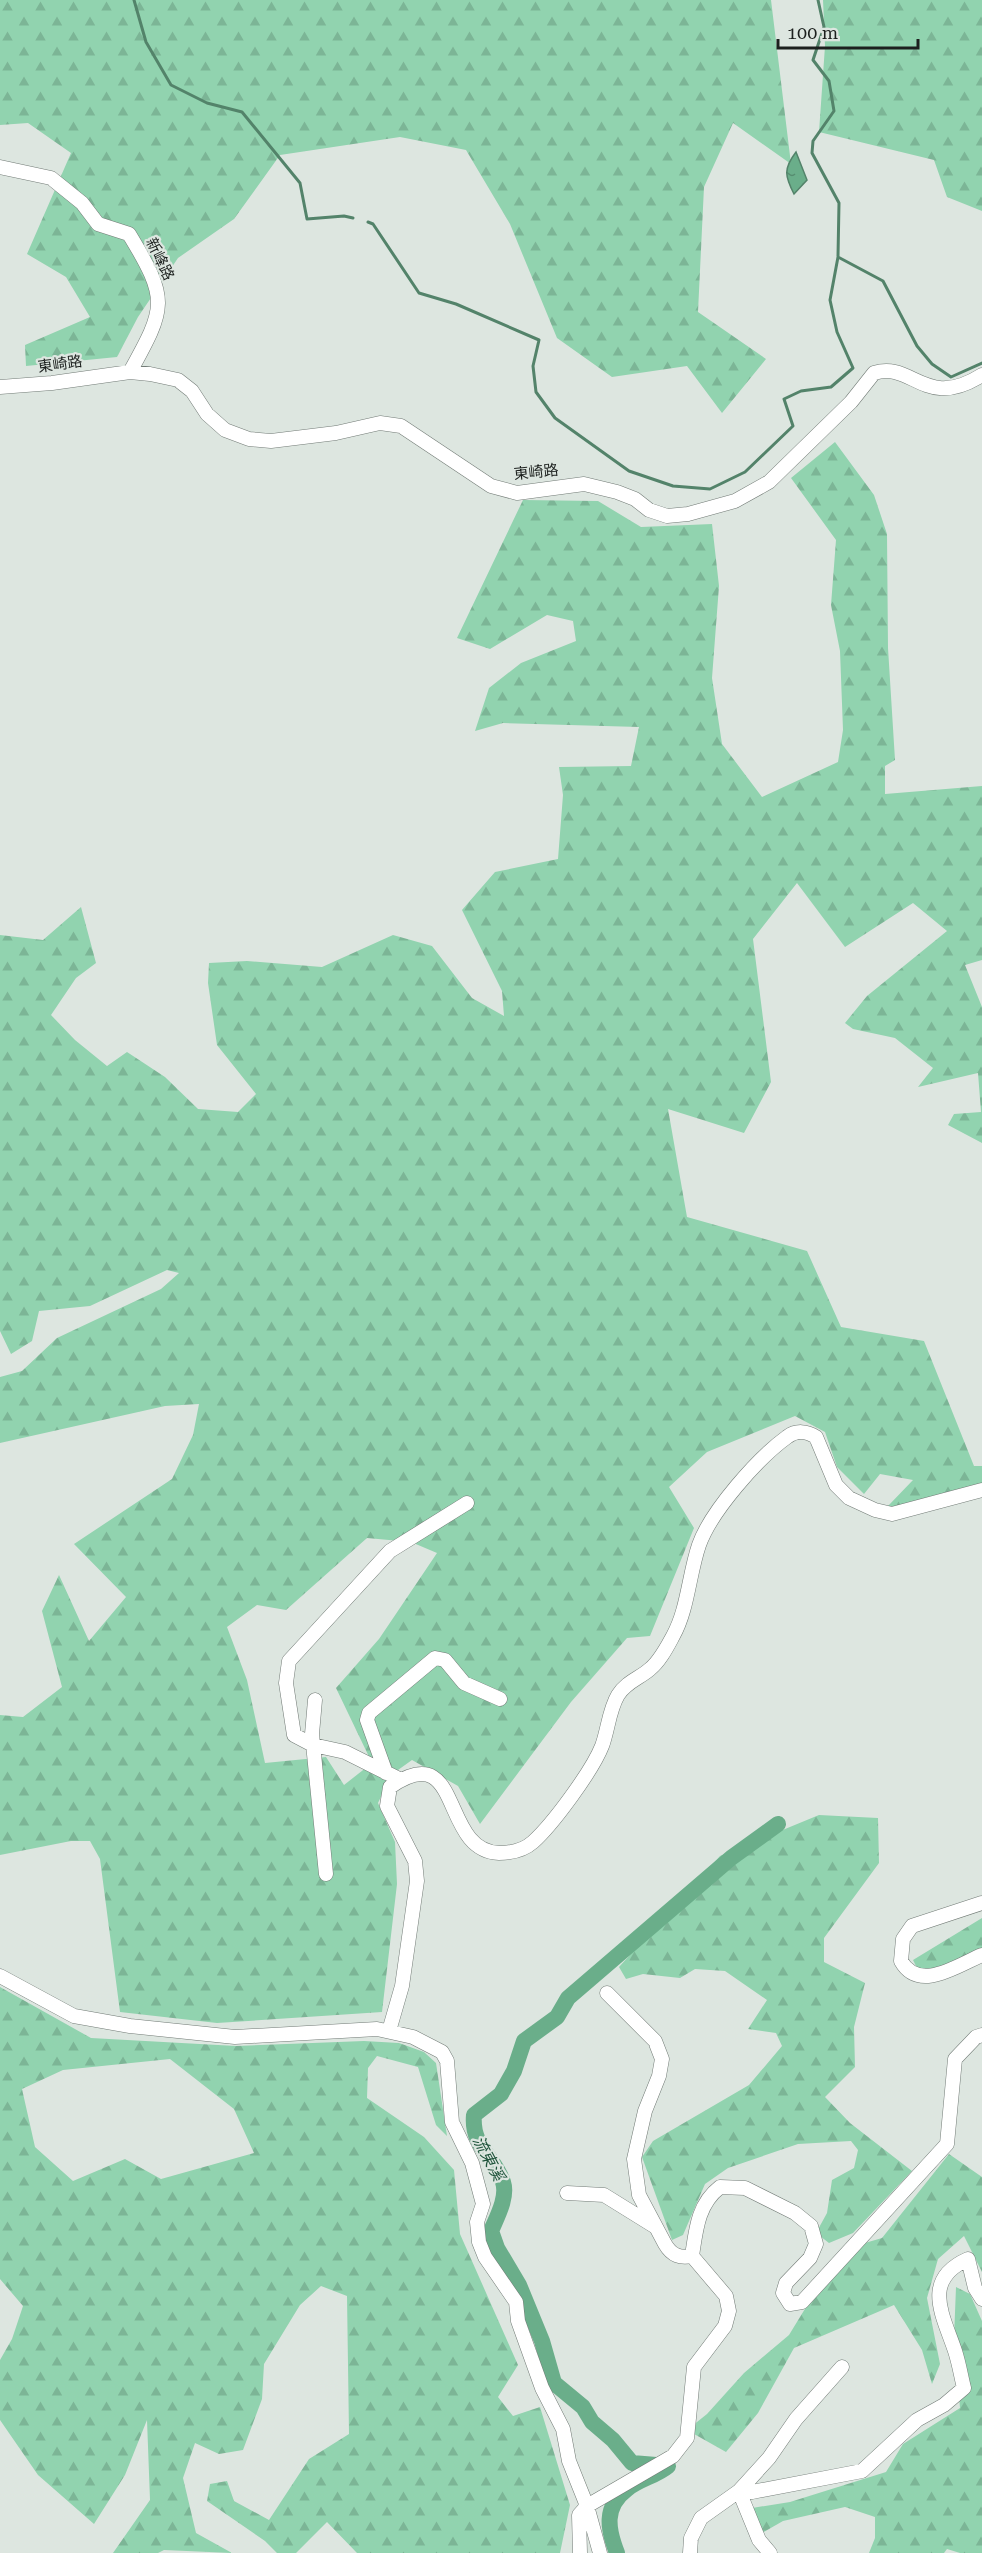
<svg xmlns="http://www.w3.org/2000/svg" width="982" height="2553" viewBox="0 0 982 2553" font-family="'Roboto Serif','Noto Sans TC',serif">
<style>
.forest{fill:url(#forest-firs);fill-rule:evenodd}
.water{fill:url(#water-ripples);stroke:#53836a;stroke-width:1.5}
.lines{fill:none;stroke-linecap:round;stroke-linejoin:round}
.stream{stroke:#53836a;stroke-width:3}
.river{stroke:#6aae8a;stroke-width:16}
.minor-casing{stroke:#727b76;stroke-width:15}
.minor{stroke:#fff;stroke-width:14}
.labels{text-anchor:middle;stroke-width:4.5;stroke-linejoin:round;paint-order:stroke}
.street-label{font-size:15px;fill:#1c201e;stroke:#dde6e0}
.water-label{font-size:16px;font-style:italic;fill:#1f543b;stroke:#dde6e0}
</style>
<defs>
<pattern id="forest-firs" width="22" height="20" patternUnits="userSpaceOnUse" patternTransform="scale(1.5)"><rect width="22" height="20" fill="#91d3af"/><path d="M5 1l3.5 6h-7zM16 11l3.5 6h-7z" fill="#7cb596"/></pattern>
<pattern id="water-ripples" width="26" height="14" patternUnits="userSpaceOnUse" patternTransform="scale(1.5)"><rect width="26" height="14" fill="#6aae8a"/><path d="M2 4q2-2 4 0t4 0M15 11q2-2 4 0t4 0" fill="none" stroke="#568d70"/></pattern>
</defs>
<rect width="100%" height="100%" fill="#dde6e0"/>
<path class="forest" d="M0,0H771L791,164L733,123L704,187L698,312L766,359L722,413L687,366L612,377L557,338L510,224L466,150L400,137L280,155L234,219L178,258L138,317L117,357L26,366L25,345L90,317L66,277L27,254L71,153L28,123L0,125Z
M823,0H982V211L947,197L934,160L819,132L825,46Z
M835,442L874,495L887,534L888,648L895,760L885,766V794L982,786V960L965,965L982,1007V1143L948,1125L954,1114L981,1112L978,1073L918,1087L933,1068L895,1038L853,1029L845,1023L867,996L947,931L913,903L845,947L797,883L753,939L771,1082L744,1133L668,1109L687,1217L807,1251L841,1327L924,1341L974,1466H982V1483L899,1508L888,1506L913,1480L880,1474L864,1494L837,1467L825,1432L795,1416L707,1452L669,1487L694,1528L650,1636L627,1638L571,1702L480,1824L458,1786L412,1760L391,1775L378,1803L395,1842L397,1884L382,2012L217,2023L120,2012L100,1859L90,1841H71L0,1855V1715L23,1717L62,1687L42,1611L59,1575L89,1641L126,1597L74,1544L172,1479L193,1435L199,1404L165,1406L0,1443V1377L22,1371L57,1338L161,1289L179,1273L167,1270L90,1306L39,1311L32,1341L11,1354L0,1331V935L43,940L81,907L96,963L76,978L51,1015L75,1040L107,1066L127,1052L165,1077L198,1109L238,1112L256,1094L217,1045L208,983L209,963L247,961L322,967L393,935L432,946L472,998L504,1016L502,991L462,910L495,872L558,859L563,795L559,767L631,766L639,727L503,723L475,731L489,688L521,663L576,641L573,621L547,615L490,649L457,638L523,500L598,501L641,527L712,524L719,586L712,678L722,744L762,797L838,762L843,730L840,651L831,605L836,540L791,478ZM367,1538L411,1542L437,1553L379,1639L336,1688L372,1763L344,1785L326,1757L265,1763L247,1680L227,1627L257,1605L286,1610Z
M819,1815L878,1818L879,1863L824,1938V1962L865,1983L854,2027L855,2067L825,2097L850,2123L912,2171L853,2233L829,2243L816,2233L827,2213L832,2180L854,2168L858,2150L851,2141L798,2144L728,2168L705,2184L683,2235L672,2240L642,2157L653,2141L749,2085L782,2046L776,2033L748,2029L767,2000L725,1971L695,1969L680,1978L643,1974L626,1979L619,1967L720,1856Z
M982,1918V1960L923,1980L913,1960Z
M0,1987L91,2038L236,2046L364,2041L399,2043L424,2052L436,2063L447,2136L436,2125L418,2067L377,2056L368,2068L367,2098L424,2137L454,2170L460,2234L518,2365L498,2397L513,2416L540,2407L570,2505L560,2553H357L327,2522L296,2553H277L265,2541L207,2501L210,2484L227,2481L234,2501L269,2520L309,2459L349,2434L347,2296L321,2286L300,2305L264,2364L262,2399L243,2450L219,2454L195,2443L183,2478L196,2533L232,2553L164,2550L158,2553H113L150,2500L147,2420L125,2475L94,2524L38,2475L0,2420V2360L12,2339L23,2306L0,2279ZM170,2059L234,2109L254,2153L161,2179L125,2159L73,2181L35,2147L22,2089L63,2070Z
M949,2154L982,2177V2272L964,2236L938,2259L927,2298L940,2364L932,2384L922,2350L894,2305L794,2348L758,2413L726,2452L687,2430L707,2414L744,2373L789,2335L841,2250L882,2238Z
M956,2287L970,2294L982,2321V2553H960L947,2549L944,2553H869L875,2538V2517L845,2507L783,2521L753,2538L752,2508L790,2502L886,2472L903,2444L960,2408L954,2338Z"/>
<path class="water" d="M796,152L807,180L794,194C785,176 783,169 796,152Z"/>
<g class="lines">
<path class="stream" d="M134,0L146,42L171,85L207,103L242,112L300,183L307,219L344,216L353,218
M818,0L824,27L813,60L829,81L834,111L813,141L812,153L839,203L838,256
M368,222L373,224L419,293L456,304L539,340L533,366L536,392L555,418L629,471L673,486L710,489L745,472L793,426L784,399L801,391L831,387L853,368L837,332L830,300L838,257L883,281L917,346L932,364L951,377L982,363"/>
<path class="river" d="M617,2553C608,2530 603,2507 627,2489C639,2479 656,2476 668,2466L632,2463L613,2440L592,2422L583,2407L554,2383L542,2341L519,2285L497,2248L491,2231C497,2217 508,2197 503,2182C495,2157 471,2147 474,2115L501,2094L514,2071L524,2041L557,2017L568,1998L731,1858L778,1824"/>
<defs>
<path id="minor" d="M0,167L51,178L82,203L98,224L129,234C169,300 166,307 130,372
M0,387L52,383L130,372L150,374L178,380L192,391L207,414L225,430L249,439L271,441L336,433L380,423L401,426L491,486L517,493L584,484L617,492L635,499L649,510L667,516L688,514L735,501L769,482L851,402L874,373C913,361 925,411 982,375
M315,1700L312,1734L326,1874
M386,1773L367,1720L369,1713L435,1658L445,1660L464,1683L500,1699
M401,1780L345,1752L313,1745L294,1735L286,1683L289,1661L390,1551L467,1503
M982,1903L912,1926L903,1939L901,1961C919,1993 958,1965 982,1955
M0,1976L74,2016L130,2026L235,2037L377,2029L413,2037L442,2052L447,2061L452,2122L472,2163L483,2204L477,2222L479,2242L485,2257L516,2302L518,2321L542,2388L563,2429L569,2461L587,2506L600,2553
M607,1993L655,2041L662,2059L659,2076L645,2111L634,2159L639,2195L665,2244C672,2256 680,2258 692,2256C696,2229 698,2204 720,2187L745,2188L795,2213L811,2226L816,2244L810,2258L786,2283L783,2293L790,2304L802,2302L947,2144L955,2059L976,2037L982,2035
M389,2031L402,1986L417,1881L415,1861L387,1806L390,1787C464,1736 439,1851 499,1853C511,1853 524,1850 533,1842C553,1824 592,1771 602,1746C608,1730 609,1710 618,1695C626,1682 640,1678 650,1669C660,1661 667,1647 673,1636C688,1609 689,1574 699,1545C711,1511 758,1458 787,1437C796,1430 807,1431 816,1437L836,1485L849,1498L875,1510L892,1514L982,1490
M567,2193L604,2195L654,2226
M580,2553L579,2515L587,2506L673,2456L687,2438L694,2367L725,2326L729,2311L726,2296L692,2256
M690,2553L691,2538L701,2518L739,2491L769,2458L796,2419L842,2367
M770,2553L759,2540L739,2491L752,2492L862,2471L917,2420L944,2405L964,2388C961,2376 959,2363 955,2351C943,2315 921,2280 968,2259L975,2288L982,2299"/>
</defs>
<use href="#minor" class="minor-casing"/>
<use href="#minor" class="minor"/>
</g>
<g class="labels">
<g class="street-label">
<text transform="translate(160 259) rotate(64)" y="5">新峰路</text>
<text transform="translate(60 364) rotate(-8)" y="5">東崎路</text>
<text transform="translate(536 472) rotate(-6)" y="5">東崎路</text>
</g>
<g class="water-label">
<text transform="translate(489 2158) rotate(62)" y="6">流東溪</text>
</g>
</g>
<path d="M778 39v9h140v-9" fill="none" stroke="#1c201e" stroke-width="3"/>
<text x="787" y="39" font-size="18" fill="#1c201e" stroke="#dde6e0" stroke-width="4.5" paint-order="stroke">100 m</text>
</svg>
